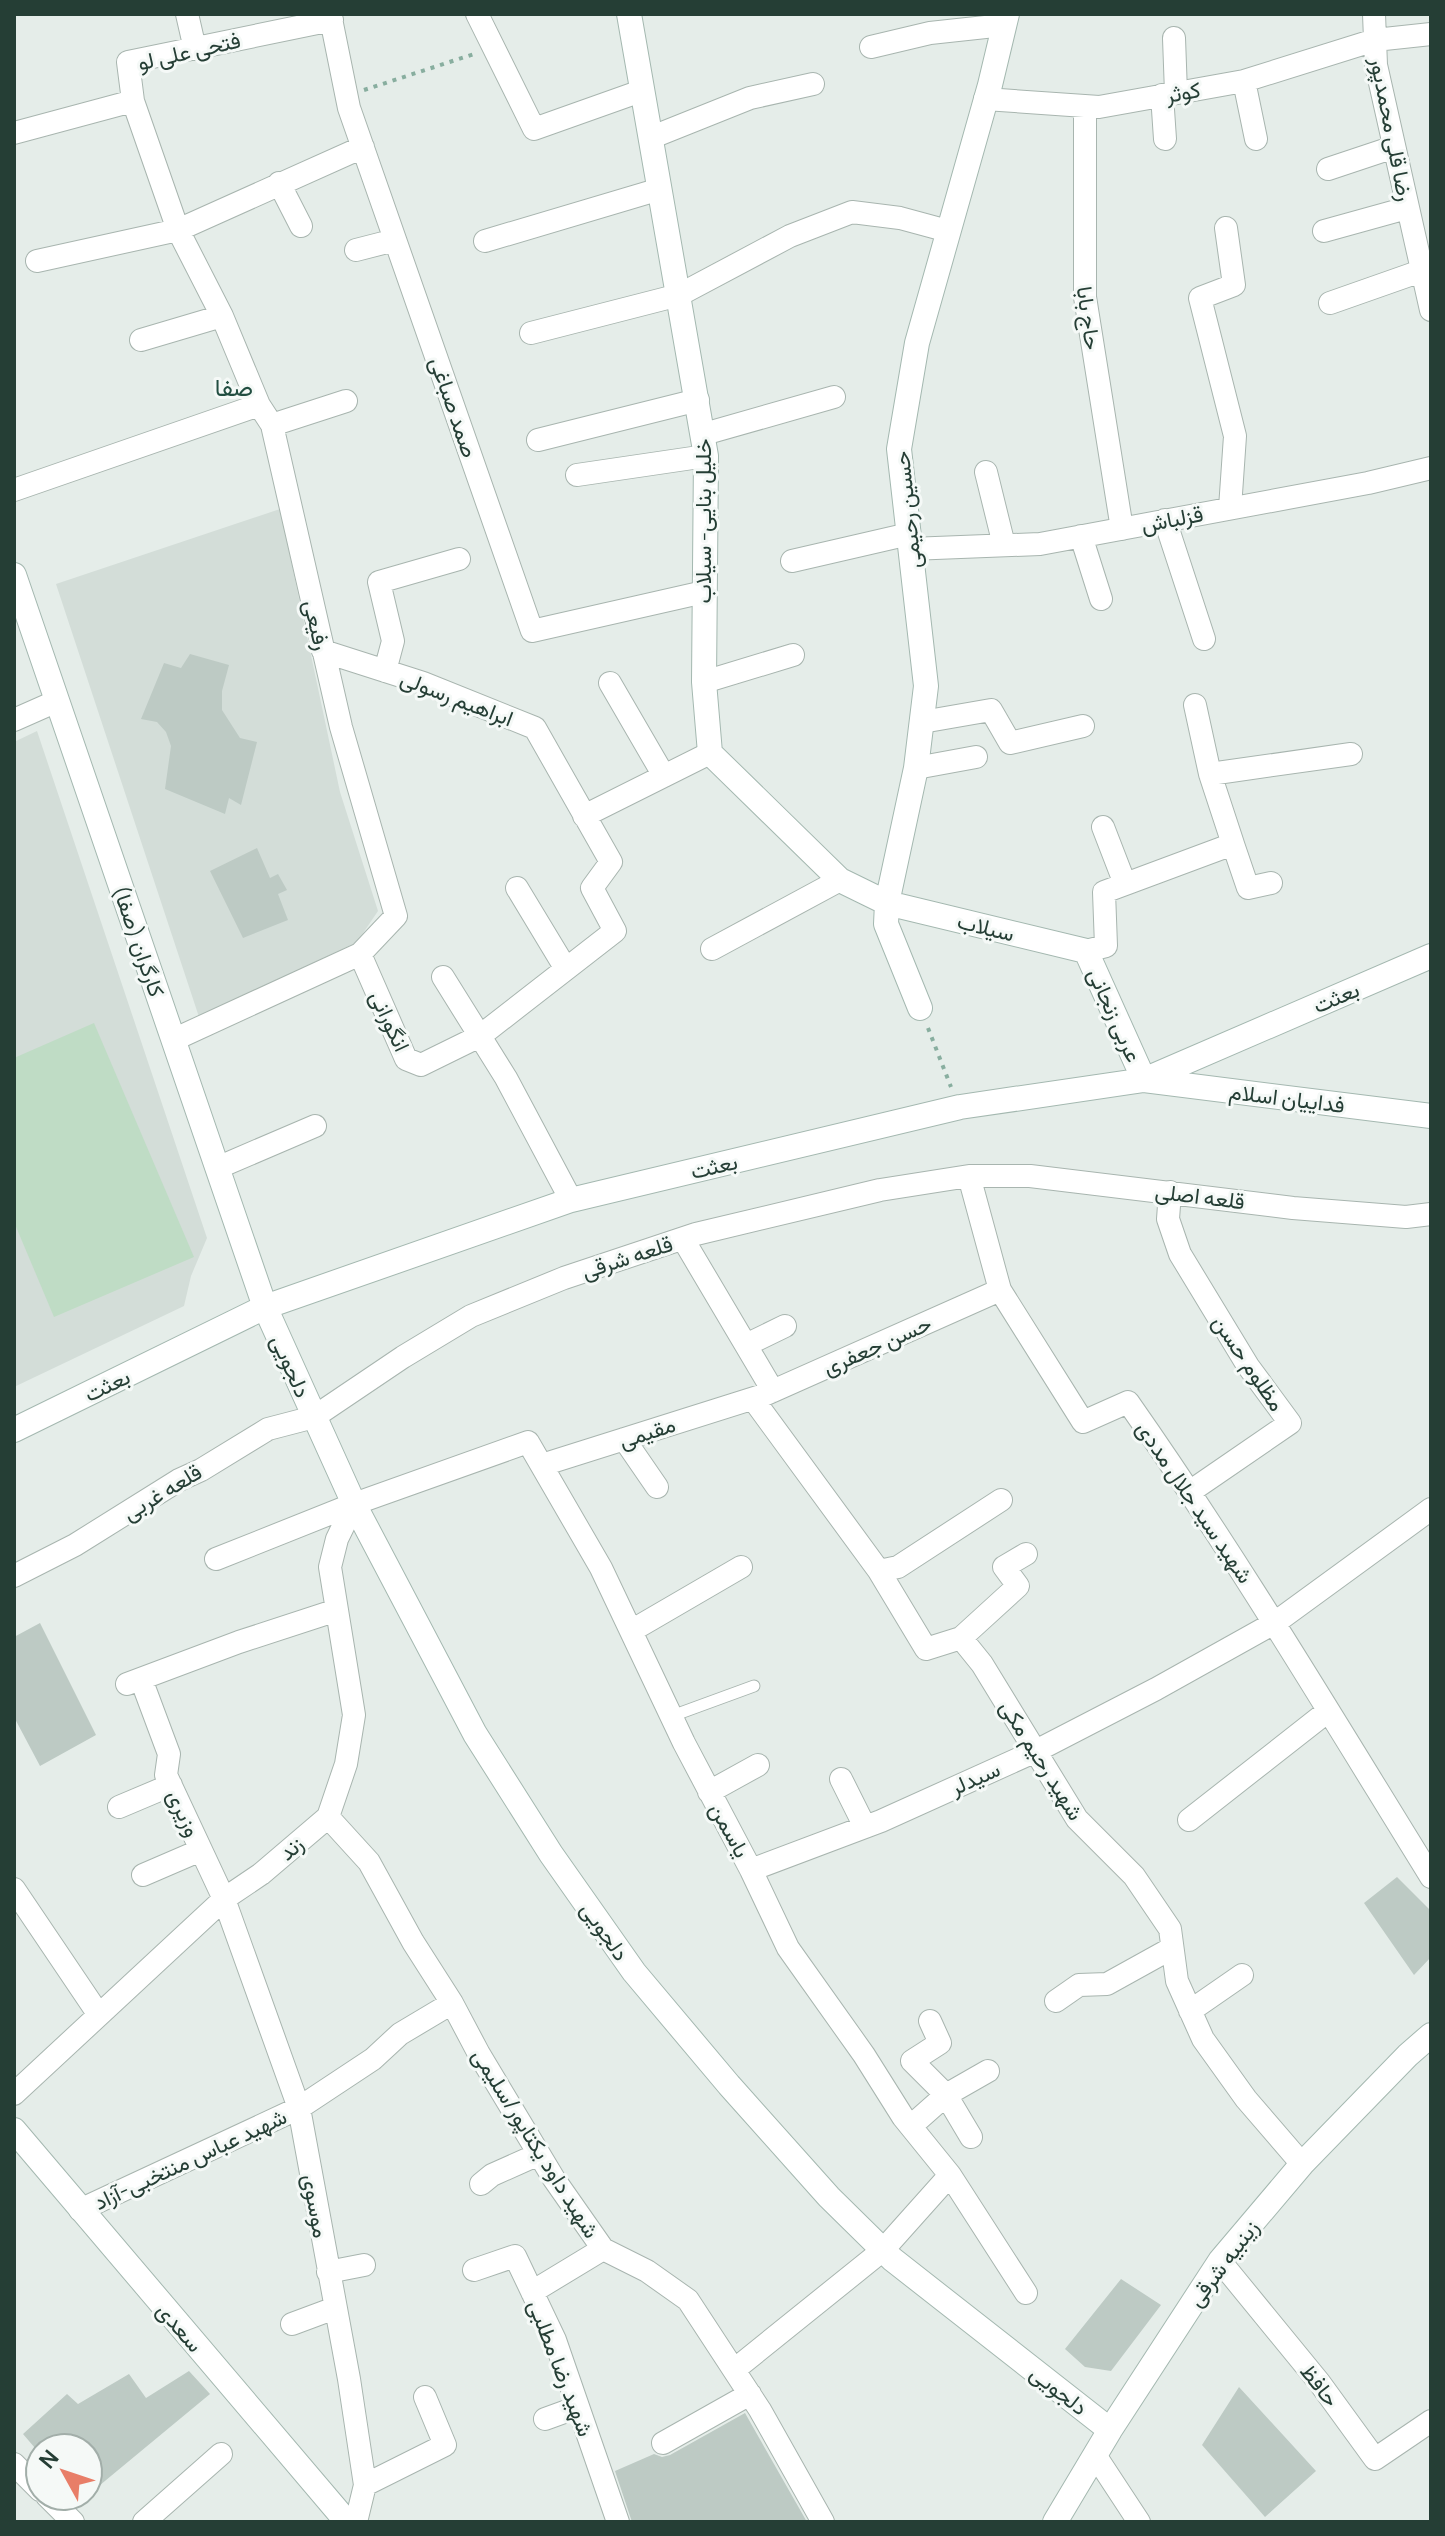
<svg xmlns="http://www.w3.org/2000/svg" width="1445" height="2536" viewBox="0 0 1445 2536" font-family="Manrope,Vazirmatn,sans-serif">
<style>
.built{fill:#d3ddd8}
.green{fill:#bfdcc5}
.building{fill:#bdcac4}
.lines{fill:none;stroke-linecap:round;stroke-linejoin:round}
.lane-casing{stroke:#a8b5af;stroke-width:13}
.street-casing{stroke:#a8b5af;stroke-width:24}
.secondary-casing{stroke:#a4b8b0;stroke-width:26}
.path{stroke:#88ae9f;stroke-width:4;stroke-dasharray:4 6;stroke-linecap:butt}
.lane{stroke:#fff;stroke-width:11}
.street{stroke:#fff;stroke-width:22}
.secondary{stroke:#fff;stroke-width:24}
.labels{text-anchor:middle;stroke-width:6;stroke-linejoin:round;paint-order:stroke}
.street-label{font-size:22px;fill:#253e35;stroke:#f5f9f7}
.neighbourhood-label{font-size:24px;fill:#224e41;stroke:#f5f9f7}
</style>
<rect width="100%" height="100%" fill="#e5ede9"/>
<path class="built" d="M280,509L340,792L378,911L357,942L199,1017L56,584Z
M37,731L207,1238L191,1276L184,1306L14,1387V742Z"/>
<path class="green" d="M94,1023L194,1257L54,1317L14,1222V1058Z"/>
<path class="building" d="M190,654L229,665L222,691V710L240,738L257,742L241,805L229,798L225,814L165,789L171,746L166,732L157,722L141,719L164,663L181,668Z
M257,848L270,878L278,874L287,890L278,894L288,920L243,938L210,871Z
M40,1623L96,1735L40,1766L14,1717V1637Z
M1397,1877L1431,1911V1957L1414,1975L1364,1903Z
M1121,2279L1161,2305L1111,2371L1085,2367L1065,2349Z
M189,2371L210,2394L88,2495V2448H35L23,2434L67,2394L78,2404L129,2374L146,2398Z
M1239,2387L1316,2471L1265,2517L1202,2445Z
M745,2413L807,2522H632L615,2471L654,2454L662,2457L670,2455Z"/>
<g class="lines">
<defs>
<path id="lane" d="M672,1716L754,1686"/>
<path id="street" d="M187,14L195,49
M330,14L349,108L532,631L704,592
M477,14L534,129L641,91
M1374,14L1376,65L1431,310
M1174,38L1176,93
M871,47L930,33L1004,25
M1244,81L1256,139
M1162,95L1165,139
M985,99L1099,107L1244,81L1375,40L1431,34
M1085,106V297L1122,529
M14,133L133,101
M650,138L750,98L813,84
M1328,169L1394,147
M279,183L301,226
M1226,228L1234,285L1200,298L1235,436L1230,508
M1324,231L1407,208
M485,241L660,189
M356,250L395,240
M37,261L178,230L363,147
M1330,303L1421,271
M531,333L679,295L790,236L852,212L900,218L948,231
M141,340L222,316
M272,425L346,401
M704,434L834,397
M538,440L698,400
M986,472L1004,545
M577,475L706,456
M14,490L259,405
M1165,520L1204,639
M1081,536L1101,599
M910,549L1040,544L1368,483L1431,468
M792,561L909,534
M323,651L423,683L535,728L611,862L592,888L615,931L480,1036L421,1065L406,1059L360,954
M385,671L393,641L379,582L459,559
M704,682L793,655
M610,683L664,776
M14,720L57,701
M922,722L991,710L1010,743L1083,726
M916,768L976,757
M1210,774L1351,754
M584,816L710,753
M1103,827L1125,884
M1233,844L1248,888L1271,883
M517,888L566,969
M712,949L840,880
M1086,951L1106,946L1104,892L1233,844L1210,774L1195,705
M443,977L506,1078L571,1200
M173,1040L360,954L396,916L341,727L272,425L259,405L222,316L178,230L133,101L128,62L332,20
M217,1168L315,1126
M969,1176L1000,1290L1083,1422L1128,1402C1236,1556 1332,1717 1431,1877
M1170,1192L1168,1219L1180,1254L1248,1366L1290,1423L1191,1491
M683,1239L773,1391
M746,1345L785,1326
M753,1399L879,1571L926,1649L961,1638L1018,1586L1004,1567L1026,1554
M624,1439L657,1487
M542,1465L764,1395L1000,1290
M216,1559L354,1504L528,1442L601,1568L684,1743L751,1870L788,1948L864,2055L903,2117L950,2175L883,2250L734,2370
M879,1571L898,1567L1001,1500
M14,1576L75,1545L179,1480L201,1470L268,1429L314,1417L403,1357L471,1316L564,1278L696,1234L880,1190L969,1176H1030L1293,1208L1406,1217L1431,1214
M631,1631L741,1567
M961,1638L982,1664L1077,1819L1134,1876L1170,1929L1177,1981L1203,2039L1246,2099L1302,2164
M141,1679L169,1754L166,1775L224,1899L299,2108L349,2379L365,2485L356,2522
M127,1684L239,1642L337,1610
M841,1779L865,1827
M709,1792L758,1765
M119,1807L171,1785
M328,1817L369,1862L413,1942L452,2003L479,2054L554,2179L603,2249L647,2271L688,2300L760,2410L823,2522
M1189,1820L1328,1711
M751,1870L881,1821L1036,1751L1156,1689L1276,1622L1431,1509
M143,1875L201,1850
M14,1889L99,2015
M1056,2001L1079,1985L1107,1984L1172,1948
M1190,2011L1242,1975
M930,2021L940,2043L912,2061L946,2095L971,2137
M14,2094L224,1899L261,1874L328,1817L346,1764L354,1715L330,1567L337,1539L354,1504
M911,2126L946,2095L988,2071
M950,2175L1026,2293
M481,2184L492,2175L539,2154
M80,2210L299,2108L373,2059L400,2034L452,2003
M1220,2261L1319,2382L1375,2459L1431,2421
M474,2270L515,2256L555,2340L618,2522
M328,2272L364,2265
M532,2292L603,2249
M292,2324L335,2308
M545,2419L578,2407
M663,2443L750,2394
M1095,2455L1139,2522
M14,2464L40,2490
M365,2485L445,2445L425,2397
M47,2496L73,2522
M144,2522L221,2454"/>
<path id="secondary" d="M629,14L706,456L704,682L710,753L840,880L887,903L1086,951L1144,1080L1431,1116
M14,575L265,1307L354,1504L475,1734L551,1854L634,1972L729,2085L829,2197L892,2259L1110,2430
M920,1008L886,924L887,903L916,768L926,686L899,449L917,343L990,85L1007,14
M14,1430L265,1307L571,1200L960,1107L1144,1080L1431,956
M14,2130L347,2522
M1055,2522L1110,2430L1220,2261L1302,2164L1408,2055L1431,2035"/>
</defs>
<use href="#lane" class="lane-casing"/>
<use href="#street" class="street-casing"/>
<use href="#secondary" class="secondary-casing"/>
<path class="path" d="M364,90L474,54
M928,1028L951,1087"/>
<use href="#lane" class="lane"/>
<use href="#street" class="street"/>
<use href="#secondary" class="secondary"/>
</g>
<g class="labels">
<g class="street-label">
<text transform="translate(189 51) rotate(-13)" y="8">فتحی علی لو</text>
<text transform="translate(1183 92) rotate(-10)" y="8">کوثر</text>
<text transform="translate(1392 129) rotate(79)" y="8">رضا قلی محمدپور</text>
<text transform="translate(1089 318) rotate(82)" y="8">حاج بابا</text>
<text transform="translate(454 407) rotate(71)" y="8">صمد صباغی</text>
<text transform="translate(907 510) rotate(-96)" y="8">حسین رحیمی</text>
<text transform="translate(1172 519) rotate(-11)" y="8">قزلباش</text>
<text transform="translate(703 521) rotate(-90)" y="8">خلیل بنایی- سیلاب</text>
<text transform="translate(317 625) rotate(77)" y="8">رفیعی</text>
<text transform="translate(457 698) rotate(21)" y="8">ابراهیم رسولی</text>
<text transform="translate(986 927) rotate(14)" y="8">سیلاب</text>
<text transform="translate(139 941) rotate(71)" y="8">کارگران (صفا)</text>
<text transform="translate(1336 997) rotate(-23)" y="8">بعثت</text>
<text transform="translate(1115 1015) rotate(66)" y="8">عربی زنجانی</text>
<text transform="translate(390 1021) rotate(65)" y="8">انگورانی</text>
<text transform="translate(1287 1098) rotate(7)" y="8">فداییان اسلام</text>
<text transform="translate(714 1166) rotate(-13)" y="8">بعثت</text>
<text transform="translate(1200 1196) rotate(7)" y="8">قلعه اصلی</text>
<text transform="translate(627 1257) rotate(-18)" y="8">قلعه شرقی</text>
<text transform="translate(877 1345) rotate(-24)" y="8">حسن جعفری</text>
<text transform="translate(1249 1363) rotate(56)" y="8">مظلوم حسن</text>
<text transform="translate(291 1366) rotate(66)" y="8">دلجویی</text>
<text transform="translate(107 1385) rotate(-26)" y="8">بعثت</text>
<text transform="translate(647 1432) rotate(-18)" y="8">مقیمی</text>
<text transform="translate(162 1492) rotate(-31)" y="8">قلعه غربی</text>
<text transform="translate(1195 1502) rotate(56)" y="8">شهید سید جلال مددی</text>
<text transform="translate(1042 1760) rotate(58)" y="8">شهید رحیم مکی</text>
<text transform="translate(975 1778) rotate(-24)" y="8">سیدلر</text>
<text transform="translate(184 1813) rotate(65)" y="8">وزیری</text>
<text transform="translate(730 1830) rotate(61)" y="8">یاسمن</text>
<text transform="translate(291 1848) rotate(-40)" y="8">زند</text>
<text transform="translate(605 1931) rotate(55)" y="8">دلجویی</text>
<text transform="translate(536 2143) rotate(58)" y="8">شهید داود یکتاپور/سلیمی</text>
<text transform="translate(190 2159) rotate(-25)" y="8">شهید عباس منتخبی-آزاد</text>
<text transform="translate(316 2206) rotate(80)" y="8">موسوی</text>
<text transform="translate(1223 2263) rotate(-53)" y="8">زینبیه شرقی</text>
<text transform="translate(180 2327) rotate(49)" y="8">سعدی</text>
<text transform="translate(561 2368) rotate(69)" y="8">شهید رضا مطلبی</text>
<text transform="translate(1320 2385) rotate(52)" y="8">حافظ</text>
<text transform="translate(1059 2390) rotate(38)" y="8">دلجویی</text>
</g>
<g class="neighbourhood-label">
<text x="234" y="396">صفا</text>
</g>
</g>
<rect width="1445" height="2536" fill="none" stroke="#253e35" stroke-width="32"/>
<g transform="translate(64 2472) rotate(310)"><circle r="38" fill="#f5f9f7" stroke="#a2aea9" stroke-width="2"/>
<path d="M0-6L14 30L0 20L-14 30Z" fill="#e87e68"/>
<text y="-12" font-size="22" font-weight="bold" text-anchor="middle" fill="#253e35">N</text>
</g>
</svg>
